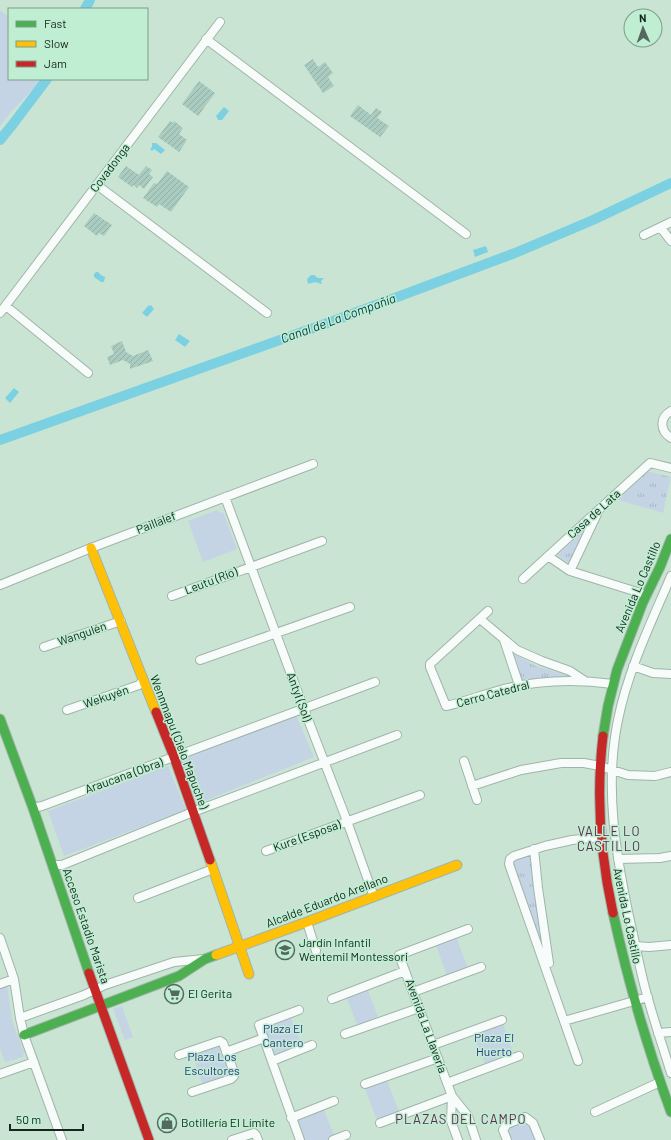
<svg xmlns="http://www.w3.org/2000/svg" width="671" height="1140" viewBox="0 0 671 1140" font-family="Barlow,sans-serif">
<style>
.grass{fill:url(#grass-tufts)}
.green{fill:#c4d4e5}
.water{fill:#7bd1e2}
.lines{fill:none;stroke-linecap:round;stroke-linejoin:round}
.canal{stroke:#7bd1e2;stroke-width:10}
.building{fill:url(#building-hatch)}
.street-casing{stroke:#a0b5a9;stroke-width:10}
.fast-casing{stroke:#a0b5a9;stroke-width:11}
.slow-casing{stroke:#a0b5a9;stroke-width:11}
.jam-casing{stroke:#a0b5a9;stroke-width:11}
.street{stroke:#f7fbf9;stroke-width:8}
.fast{stroke:#4caf50;stroke-width:9}
.slow{stroke:#ffc107;stroke-width:9}
.jam{stroke:#c62828;stroke-width:9}
.labels{text-anchor:middle;stroke-width:3;stroke-linejoin:round;paint-order:stroke}
.street-label{font-size:12px;fill:#15271d;stroke:#bfeed2}
.poi-label{font-size:12px;fill:#15271d;stroke:#bfeed2;text-anchor:start}
.park-label{font-size:12px;fill:#353288;stroke:#bfeed2}
.water-label{font-size:13px;font-style:italic;fill:#033946;stroke:#bfeed2}
.neighbourhood-label{font-size:13px;letter-spacing:1px;fill:#622953;stroke:#bfeed2}
</style>
<defs>
<pattern id="grass-tufts" width="24" height="20" patternUnits="userSpaceOnUse"><rect width="24" height="20" fill="#c4d4e5"/><path d="M3 7l-1-3M5 7V3M7 7l1-3M15 17l-1-3M17 17v-4M19 17l1-3" fill="none" stroke="#a8b6c4"/></pattern>
<pattern id="building-hatch" width="6" height="6" patternUnits="userSpaceOnUse"><rect width="6" height="6" fill="#aaccc0"/><path d="M-1 1l2-2M0 6l6-6M5 7l2-2" fill="none" stroke="#91afa5"/></pattern>
</defs>
<rect width="100%" height="100%" fill="#cae4d4"/>
<path class="grass" d="M646,471L671,477L663,513L618,500Z
M586,529L570,564L557,555Z
M514,654L536,666L569,676L522,681Z
M532,853L536,897L543,948L513,865L516,859Z"/>
<path class="green" d="M0,10L9,17V79H43L12,111L0,126Z
M217,510L221,513L223,512L237,549L203,562L188,521Z
M296,715L314,757L197,804L179,759Z
M168,766L186,810L64,856L48,811Z
M456,937L468,968L447,976L436,945Z
M7,985L13,1024L24,1052L23,1057L5,1062L0,1048V988Z
M367,988L379,1019L358,1027L346,996Z
M122,1006L133,1037L125,1040L113,1009Z
M290,1016L302,1046L275,1056L264,1026Z
M503,1024L514,1054L485,1065L474,1035Z
M217,1044L222,1045L232,1071L229,1078L203,1086L192,1053Z
M387,1080L399,1112L377,1120L365,1089Z
M323,1108L335,1137L328,1140H305L297,1118Z
M525,1117L540,1140H507V1124Z"/>
<path class="water" d="M224,107L229,111L222,120H218L216,116Z
M152,143H156L165,150L161,154L154,149L152,151L150,149L152,147Z
M486,246L488,252L475,257L473,250Z
M96,272H98L101,275L105,277L104,282H101L94,277V274Z
M311,275H314L318,278H324L321,281L322,284L315,282L308,284L307,279Z
M149,305L150,306L151,305L154,309L147,317L142,313Z
M179,334L190,341L185,347L175,340Z
M14,388L19,392L10,403L5,398Z"/>
<g class="lines">
<path class="canal" d="M85,9L90,0
M0,140L13,124L47,79
M0,440L333,321L515,253L593,220L671,183"/>
</g>
<path class="building" d="M313,59L318,67L325,62L333,73L328,77L334,86L323,93L304,65Z
M199,81L215,93L198,116L182,104Z
M358,105L371,115L376,108L382,112L377,118L389,126L380,137L350,116Z
M170,121L173,123L174,121L183,128L179,134L187,140L179,152L158,137Z
M126,166L139,175L146,166L152,170L149,174L153,177L144,189L139,185L137,188L133,185L132,187L118,177Z
M167,171L189,187L171,212L159,204L157,207L143,198L154,183L157,184Z
M94,213L112,225L104,236L99,233L97,236L84,226Z
M122,341L126,352L133,356L148,350L153,361L130,369V364L123,360L110,365L107,357L114,354L111,346Z"/>
<g class="lines">
<defs>
<path id="street" d="M206,39L466,234
M97,185L267,313
M661,228L671,241
M644,235L671,222
M6,306L88,373
M0,313L220,22
M671,411C659,418 660,431 671,438
M225,497L304,709L347,821L374,897
M548,556L570,571L647,595
M570,571L597,514
M671,576C651,623 628,670 618,720C604,787 616,856 630,921C636,946 640,971 647,995C654,1021 663,1047 671,1073
M523,579L650,463L671,468
M0,585L91,548L313,464
M172,596L322,541
M488,611L430,664V667L446,706C464,702 482,695 500,690C537,680 575,679 613,684
M480,619L517,650L542,661L570,671L585,681
M504,640L519,685
M44,647L121,621
M200,660L350,607
M633,666L653,673L671,674
M67,710L139,685L143,680
M464,761L477,800
M472,786L521,770L561,763H584L600,766L628,775L655,776L671,772
M33,808L42,806L375,682
M534,849L538,888L549,963
M266,851L420,795
M618,859L660,858L671,856
M53,865H62L193,812L397,735
M138,898L213,869
M307,922L316,951
M468,929L399,955L452,1096L468,1116L476,1140
M0,938L14,979L20,1018L24,1035L62,1140
M636,946L649,947L671,945
M0,984L14,979
M413,992L481,967
M332,999L405,971
M299,1010L259,1025L300,1140
M20,1018L84,995L105,985L174,962L204,959
M564,1021L648,997
M658,1033L671,1032
M345,1034L419,1008
M433,1045L502,1020
M226,1052L264,1038
M179,1055L220,1041L223,1043L234,1072V1076L231,1079L192,1092
M272,1061L312,1045
M578,1061L509,864L510,859L514,856L545,846L572,840L601,837
M0,1074L34,1062
M447,1083L519,1056
M365,1084L438,1058
M452,1096L451,1121L458,1140
M595,1112L660,1082
M291,1118L334,1101
M380,1123L452,1096
M232,1140L254,1133L256,1135L258,1140
M333,1140L346,1135
M507,1140L503,1130L507,1124L525,1117L533,1123L540,1140"/>
<path id="fast" d="M0,719L33,808L89,973
M603,736L608,706L617,670L643,602L660,567L671,539
M613,913C628,981 647,1047 671,1112
M24,1035L179,976L205,959L216,955"/>
<path id="slow" d="M91,548L156,712
M210,860L249,974
M216,955L307,922L457,865"/>
<path id="jam" d="M156,712L174,757L210,860
M603,736C596,795 600,854 613,913
M89,973L149,1140"/>
</defs>
<use href="#street" class="street-casing"/>
<use href="#fast" class="fast-casing"/>
<use href="#slow" class="slow-casing"/>
<use href="#jam" class="jam-casing"/>
<use href="#street" class="street"/>
<use href="#fast" class="fast"/>
<use href="#slow" class="slow"/>
<use href="#jam" class="jam"/>
</g>
<defs>
<symbol id="school-ring" viewBox="-11 -11 22 22"><circle r="9.5" fill="#bfeed2" stroke="#54695d" stroke-width="1.5"/><path d="M0-5L7-2L0 1L-7-2ZM-4 1L0 2.5L4 1V4Q0 6-4 4Z" fill="#54695d"/></symbol>
<symbol id="supermarket-ring" viewBox="-11 -11 22 22"><circle r="9.5" fill="#bfeed2" stroke="#54695d" stroke-width="1.5"/><path d="M-6-5.5h2.5l.6 2H6L4.5 2H-2.5L-4.4-4H-6ZM-1.5 3.2a1.3 1.3 0 1 0 .1 0ZM3 3.2a1.3 1.3 0 1 0 .1 0Z" fill="#54695d"/></symbol>
<symbol id="shop-ring" viewBox="-11 -11 22 22"><circle r="9.5" fill="#bfeed2" stroke="#54695d" stroke-width="1.5"/><path d="M-5-2.5h2.3a2.7 3.5 0 0 1 5.4 0H5L5.5 6h-11ZM-1.5-2.5h3a1.5 2.3 0 0 0-3 0Z" fill="#54695d"/></symbol>
</defs>
<g fill-rule="evenodd">
<use href="#school-ring" x="274" y="939" width="22" height="22"/>
<use href="#supermarket-ring" x="163" y="983" width="22" height="22"/>
<use href="#shop-ring" x="156" y="1112" width="22" height="22"/>
</g>
<g class="labels">
<g class="street-label">
<text transform="translate(110 168) rotate(-53)" y="4">Covadonga</text>
<text transform="translate(594 514) rotate(-42)" y="4">Casa de Lata</text>
<text transform="translate(156 523) rotate(-21)" y="4">Paillalef</text>
<text transform="translate(211 581) rotate(-21)" y="4">Leutu (Río)</text>
<text transform="translate(638 587) rotate(-67)" y="4">Avenida Lo Castillo</text>
<text transform="translate(82 634) rotate(-19)" y="4">Wangulén</text>
<text transform="translate(493 694) rotate(-15)" y="4">Cerro Catedral</text>
<text transform="translate(106 697) rotate(-19)" y="4">Wekuyén</text>
<text transform="translate(299 697) rotate(70)" y="4">Antyl (Sol)</text>
<text transform="translate(179 742) rotate(69)" y="4">Wennmapu (Cielo Mapuche)</text>
<text transform="translate(124 776) rotate(-20)" y="4">Araucana (Obra)</text>
<text transform="translate(307 836) rotate(-20)" y="4">Kure (Esposa)</text>
<text transform="translate(327 901) rotate(-21)" y="4">Alcalde Eduardo Arellano</text>
<text transform="translate(627 916) rotate(78)" y="4">Avenida Lo Castillo</text>
<text transform="translate(86 926) rotate(71)" y="4">Acceso Estadio Marista</text>
<text transform="translate(426 1026) rotate(70)" y="4">Avenida La Llavería</text>
</g>
<g class="poi-label">
<text x="299" y="947">Jardín Infantil<tspan x="299" dy="14">Wentemil Montessori</tspan></text>
<text x="188" y="998">El Gerita</text>
<text x="181" y="1127">Botillería El Límite</text>
</g>
<g class="park-label">
<text x="283" y="1033">Plaza El<tspan x="283" dy="14">Cantero</tspan></text>
<text x="494" y="1042">Plaza El<tspan x="494" dy="14">Huerto</tspan></text>
<text x="212" y="1061">Plaza Los<tspan x="212" dy="14">Escultores</tspan></text>
</g>
<g class="water-label">
<text transform="translate(338 318) rotate(-20)" y="5">Canal de La Compañía</text>
</g>
<g class="neighbourhood-label">
<text x="609" y="836">VALLE LO<tspan x="609" dy="15">CASTILLO</tspan></text>
<text x="461" y="1124">PLAZAS DEL CAMPO</text>
</g>
</g>
<rect x="8" y="8" width="140" height="72" fill="#bfeed2" stroke="#7b9e8a"/>
<rect x="16" y="21" width="20" height="6" fill="#4caf50" stroke="#7b9e8a"/>
<text x="44" y="28" font-size="12" fill="#15271d">Fast</text>
<rect x="16" y="41" width="20" height="6" fill="#ffc107" stroke="#7b9e8a"/>
<text x="44" y="48" font-size="12" fill="#15271d">Slow</text>
<rect x="16" y="61" width="20" height="6" fill="#c62828" stroke="#7b9e8a"/>
<text x="44" y="68" font-size="12" fill="#15271d">Jam</text>
<g transform="translate(643 28) rotate(358)"><circle r="19" fill="#bfeed2" stroke="#7b9e8a"/>
<path d="M0-3L7 15L0 10L-7 15Z" fill="#54695d"/>
<text y="-6" font-size="11" font-weight="bold" text-anchor="middle" fill="#15271d">N</text>
</g>
<path d="M10 1124v6h73v-6" fill="none" stroke="#15271d" stroke-width="2"/>
<text x="16" y="1124" font-size="12" fill="#15271d" stroke="#bfeed2" stroke-width="3" paint-order="stroke">50 m</text>
</svg>
